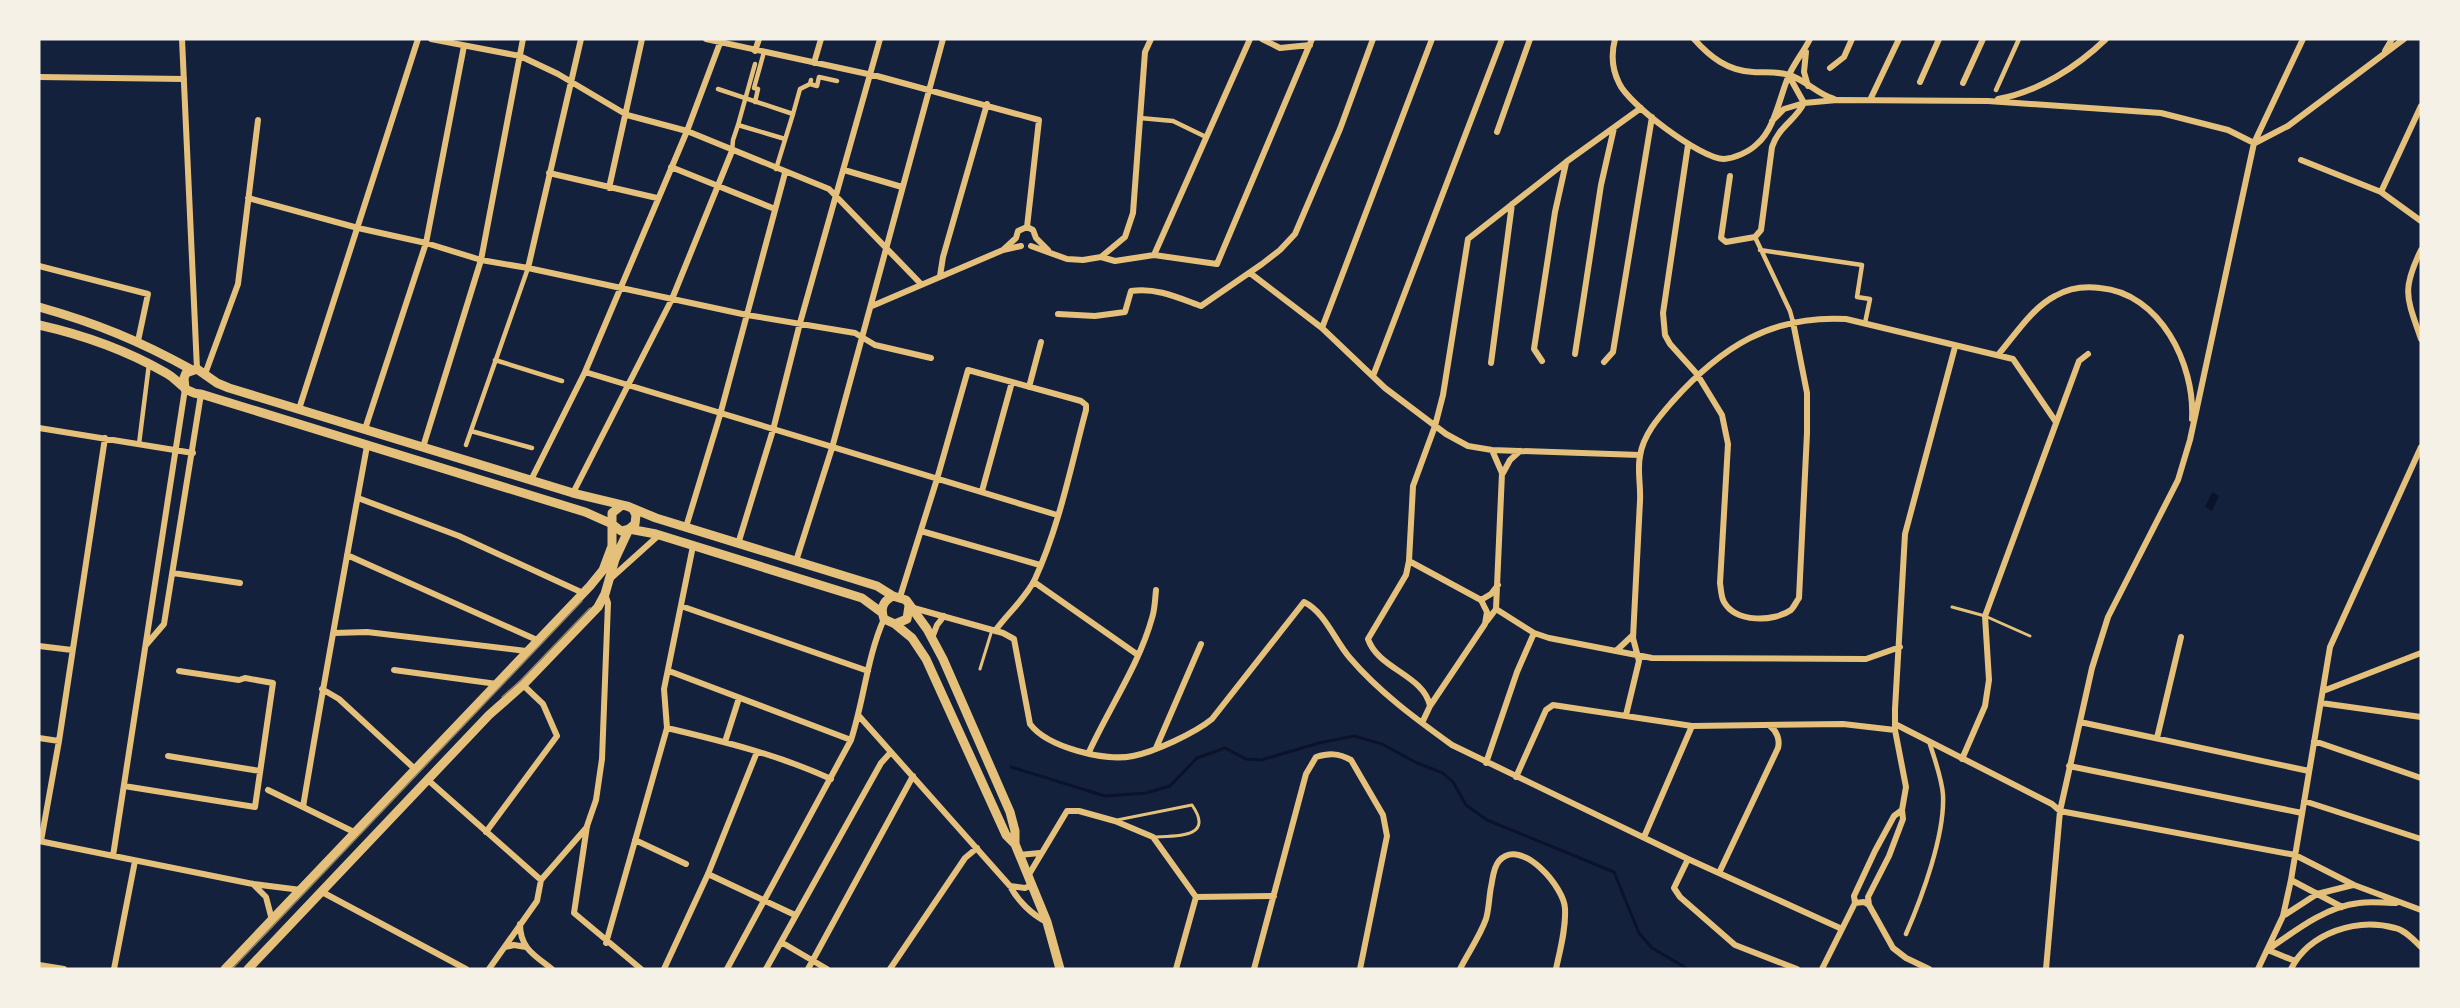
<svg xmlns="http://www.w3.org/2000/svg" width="2460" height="1008" viewBox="0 0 2460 1008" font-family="'Public Sans',sans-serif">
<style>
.water{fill:#0b132b}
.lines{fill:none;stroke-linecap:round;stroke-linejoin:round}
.stream{stroke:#0b132b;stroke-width:3}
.service{stroke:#e5c07b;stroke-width:3}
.pedestrian{stroke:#e5c07b;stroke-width:4.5}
.minor{stroke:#e5c07b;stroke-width:6}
.secondary{stroke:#e5c07b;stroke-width:9}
.tram{stroke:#918062;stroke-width:1.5}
</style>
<rect width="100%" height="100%" fill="#14213d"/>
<path class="water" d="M2212,492L2219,496L2212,511L2205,507Z"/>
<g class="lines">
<path class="stream" d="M1011,767L1105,796L1146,793L1170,786L1197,758L1225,748L1246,759L1261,760L1319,743L1354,736L1382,744L1417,763L1443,773L1453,782L1466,805L1487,820L1614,872L1639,933L1652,948L1688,969"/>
<path class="service" d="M1952,607L1985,616L2030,636
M980,669L992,630
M1117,820L1192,805C1215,838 1176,836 1155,837"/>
<path class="pedestrian" d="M755,64L738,125L785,139
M810,84L817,86L819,77L837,81
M718,89L793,114L776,169
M1996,90L2019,39
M755,102L758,89L754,88L764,52
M793,114L800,89L810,84L811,80
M1140,118L1173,121L1206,137
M732,151L733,140L738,125
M1755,237L1790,311L1793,322
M1760,250L1862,265L1857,297L1870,299L1865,323
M495,360L562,381
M471,431L532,448
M139,444L149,364
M466,445L528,268
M1906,934C1922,897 1945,835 1943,795C1942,778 1934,758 1929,741"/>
<path class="minor" d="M182,39L197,369
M431,39L520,56L558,74L627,115L687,131L829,189L921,284
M706,39L877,76L1039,120L1027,227
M1262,39L1280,48L1310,45
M1615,39C1611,54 1612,69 1619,83C1628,104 1701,159 1724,159C1735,158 1749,152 1757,144C1775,129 1780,95 1789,75C1795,62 1804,51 1810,39
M1694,39C1710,57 1728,71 1753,72C1766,73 1777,71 1789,75C1806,80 1817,94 1834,99
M755,51L759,39
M2385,51L2392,39
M1806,52L1804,72L1808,86
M814,63L821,39
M1830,68L1844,57L1852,39
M39,77L184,79
M1920,82L1939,39
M1963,83L1983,39
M1998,99C2038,92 2077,67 2106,39
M1870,100L1899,39
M1772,121L1784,109L1804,103L1837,100L1988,101L2161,113L2228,130L2254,143
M1497,132L1530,39
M2255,143L2288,126L2404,39
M1688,145L1663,313L1665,335L1670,344L1697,374L1722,415L1728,444L1720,583C1721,589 1721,597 1724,602C1736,623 1774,622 1791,610C1794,607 1796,602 1799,598L1807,433V393L1793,322
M2301,160L2381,192L2421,221
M671,167L775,209
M844,170L902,187
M549,173L657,198
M1730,176L1721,238L1726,242L1755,237L1761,230L1772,147C1779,126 1795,121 1804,103L1789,76
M609,188L642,39
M2381,192L2421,106
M248,198L358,228L426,243L481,260L528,268L747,315L855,333L875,345L931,358
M1027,227L1033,230L1036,238L1048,250
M1031,246L1067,259L1083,260L1101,257L1125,237L1133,213L1145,52L1151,39
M1003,250L1016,238L1018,231L1027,227
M2421,250C2401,291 2407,298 2421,339
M1154,255L1250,39
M1101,257L1115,261L1154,255L1217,264L1312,39
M39,266L148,294L138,341
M528,268L581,39
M1250,273L1322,328L1385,388L1446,434L1468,446L1492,450L1640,455
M940,276L943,257L987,104
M872,306L1003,250L1021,246
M1058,314L1095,316L1125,312L1131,291C1156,287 1179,298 1201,306L1262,264L1280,250L1295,234L1340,129L1373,39
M1322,328L1432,39
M1575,354L1601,185L1614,128
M1998,355C2015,335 2032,308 2055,296C2069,288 2085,286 2100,288C2160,293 2195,364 2192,419
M1542,361L1534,349L1555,212L1566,163
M1604,362L1613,352L1652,117
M1491,363L1512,204
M585,372L1057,515
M205,374L238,284L258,120
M1373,376L1502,39
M1029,387L1041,342
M299,409L418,39
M39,428L193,453
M365,429L426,243L464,46
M423,447L481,260L523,39
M1503,473L1510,460L1520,451
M531,480L585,372L687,131L720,43
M982,491L1012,382
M573,493L672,299L732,151
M358,498L459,536L583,593
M686,527L720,415L785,173
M921,531L1040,565
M738,544L773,430L800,323L880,39
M347,555L537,640
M796,561L832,448L943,39
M1409,561L1481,600L1487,612L1485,624L1430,706L1422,723
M173,573L240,583
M609,580L659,535
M1034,582L1138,655
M605,594L608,603L602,759L596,800L587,826L574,913L641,969
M900,597L937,479L968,370L1081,401L1086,405V410C1071,466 1059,527 1035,579C1026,598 1007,614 995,631
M1481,600L1491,594L1498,585
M681,606L868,671
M910,607L1003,633L1014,639L1030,724C1047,747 1105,762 1133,756C1154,752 1195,733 1212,719L1304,602C1325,612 1335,641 1350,658C1379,692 1416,719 1452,745L1688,859L1842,929
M1496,609L1534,633L1549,638L1652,658L1866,659L1900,647
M1487,621L1496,609L1502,473L1492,450
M334,633L367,632L526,651
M932,638L937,625L944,616
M146,645L164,624L201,394
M39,646L72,650
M1616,651L1633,635
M394,670L497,684
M669,671L851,740
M322,689L339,699L416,770
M2323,691L2421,653
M2321,703L2421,717
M1430,706C1424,675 1378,669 1368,639L1406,575L1409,561L1413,486L1435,426L1443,395L1468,239L1566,162L1641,108
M1626,715L1639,661L1633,638C1635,592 1638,547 1640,501C1641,486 1637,470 1640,456C1643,435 1659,417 1672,402C1721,347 1771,315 1846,319L2013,359L2056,422
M859,716L1010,886C1018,901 1032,915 1047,922
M2080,722L2309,771
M1895,724L2052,804L2060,811L2295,855L2354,885L2421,910
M667,728C722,741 779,755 831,779
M39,738L59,741
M2157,738L2181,637
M2314,741L2421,778
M725,742L739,698
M1156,748L1201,644
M1089,752C1109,708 1139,665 1152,618C1155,609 1155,599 1156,590
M168,756L260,771
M1962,759L1985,706L1989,680L1985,616L2079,361L2088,354
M1486,763L1517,672L1534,633
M2069,766L2302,813
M1516,777L1546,710L1553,705L1692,726L1843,724L1895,730
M428,780L541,880
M124,786L255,807L273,683L245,678L239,680L179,671
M268,790L303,807
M2304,801L2421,839
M486,832L557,736L543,704L523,685
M356,833L303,807C323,686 345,566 367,446
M1644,837L1692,726
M635,840L686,864
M39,841L253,884L301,890
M41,841L59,741L105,438
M1019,855L1040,853
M113,856L185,389
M1688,859L1674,888L1680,897L1735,945L1797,969
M1719,873L1778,748C1780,740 1777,731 1770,726
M708,874L795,915
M1028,876L1067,811H1079L1115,821L1153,837L1196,897
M2291,880L2342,907
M253,884L266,897L272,920
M1010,886L1025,888L1032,885
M322,892L466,969
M1855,903L1864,902L1869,905L1893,948L1906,958L1929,969
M1869,905L1868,897L1889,856L1903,819L1902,810L1906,787L1895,730V709L1905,534L1955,347
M2283,916L2317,894L2353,885
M520,924C520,948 534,955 552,969
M781,942L827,969
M606,943L667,728L664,689L693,546
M505,947L514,945L526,947
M2269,949C2296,930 2325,907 2359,903C2371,901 2384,903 2396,903
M2268,950L2295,961
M39,965L64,969
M114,969L135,861
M489,969L537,901L541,880L587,827
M664,969L708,874L757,752
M727,969L851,740C864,700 867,657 884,619
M766,969L881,763L891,752
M808,969L913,776
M890,969L965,858L977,848
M1176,969L1196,897L1274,896
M1254,969L1306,774L1316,757C1329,753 1338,753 1351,760L1383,815L1387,836L1360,969
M1460,969C1468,953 1480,936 1486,919C1489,909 1489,897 1491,887C1493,878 1493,868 1499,861C1521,836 1565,888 1565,909C1566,929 1560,950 1556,969
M1822,969L1855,903L1854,896L1875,851L1894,816L1902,810
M2046,969L2060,811L2092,668L2108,617L2178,480L2190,440L2254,143L2303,39
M2258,969L2283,916L2291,880L2330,647L2421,447
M2291,969C2309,933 2357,917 2395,928C2405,930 2414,940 2421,947"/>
<path class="secondary" d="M39,307C96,323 140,341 192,370
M39,325C84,335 126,350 166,373C179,380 185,394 201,394L585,512L612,524L621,531L629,529L656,534L862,598L881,612
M185,389L184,378L186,373L197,369L217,383L229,388L573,493L627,506L656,518L877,586L893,596L906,600L927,629L943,659L1010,812L1015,831V844
M893,596C883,601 880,608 884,619L895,624L912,638L926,659L1006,835L1015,844L1047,922L1060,969
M895,624L907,619L909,606
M225,969L590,586L603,570L612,546V513L622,505
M248,969L489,715L523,685L598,607L605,594L615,559L629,529L635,524L636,515L633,509"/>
<path class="tram" d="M502,697L521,680L590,608
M232,969L582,601"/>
</g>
<rect width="2460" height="1008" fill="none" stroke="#f6f1e7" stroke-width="81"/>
</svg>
